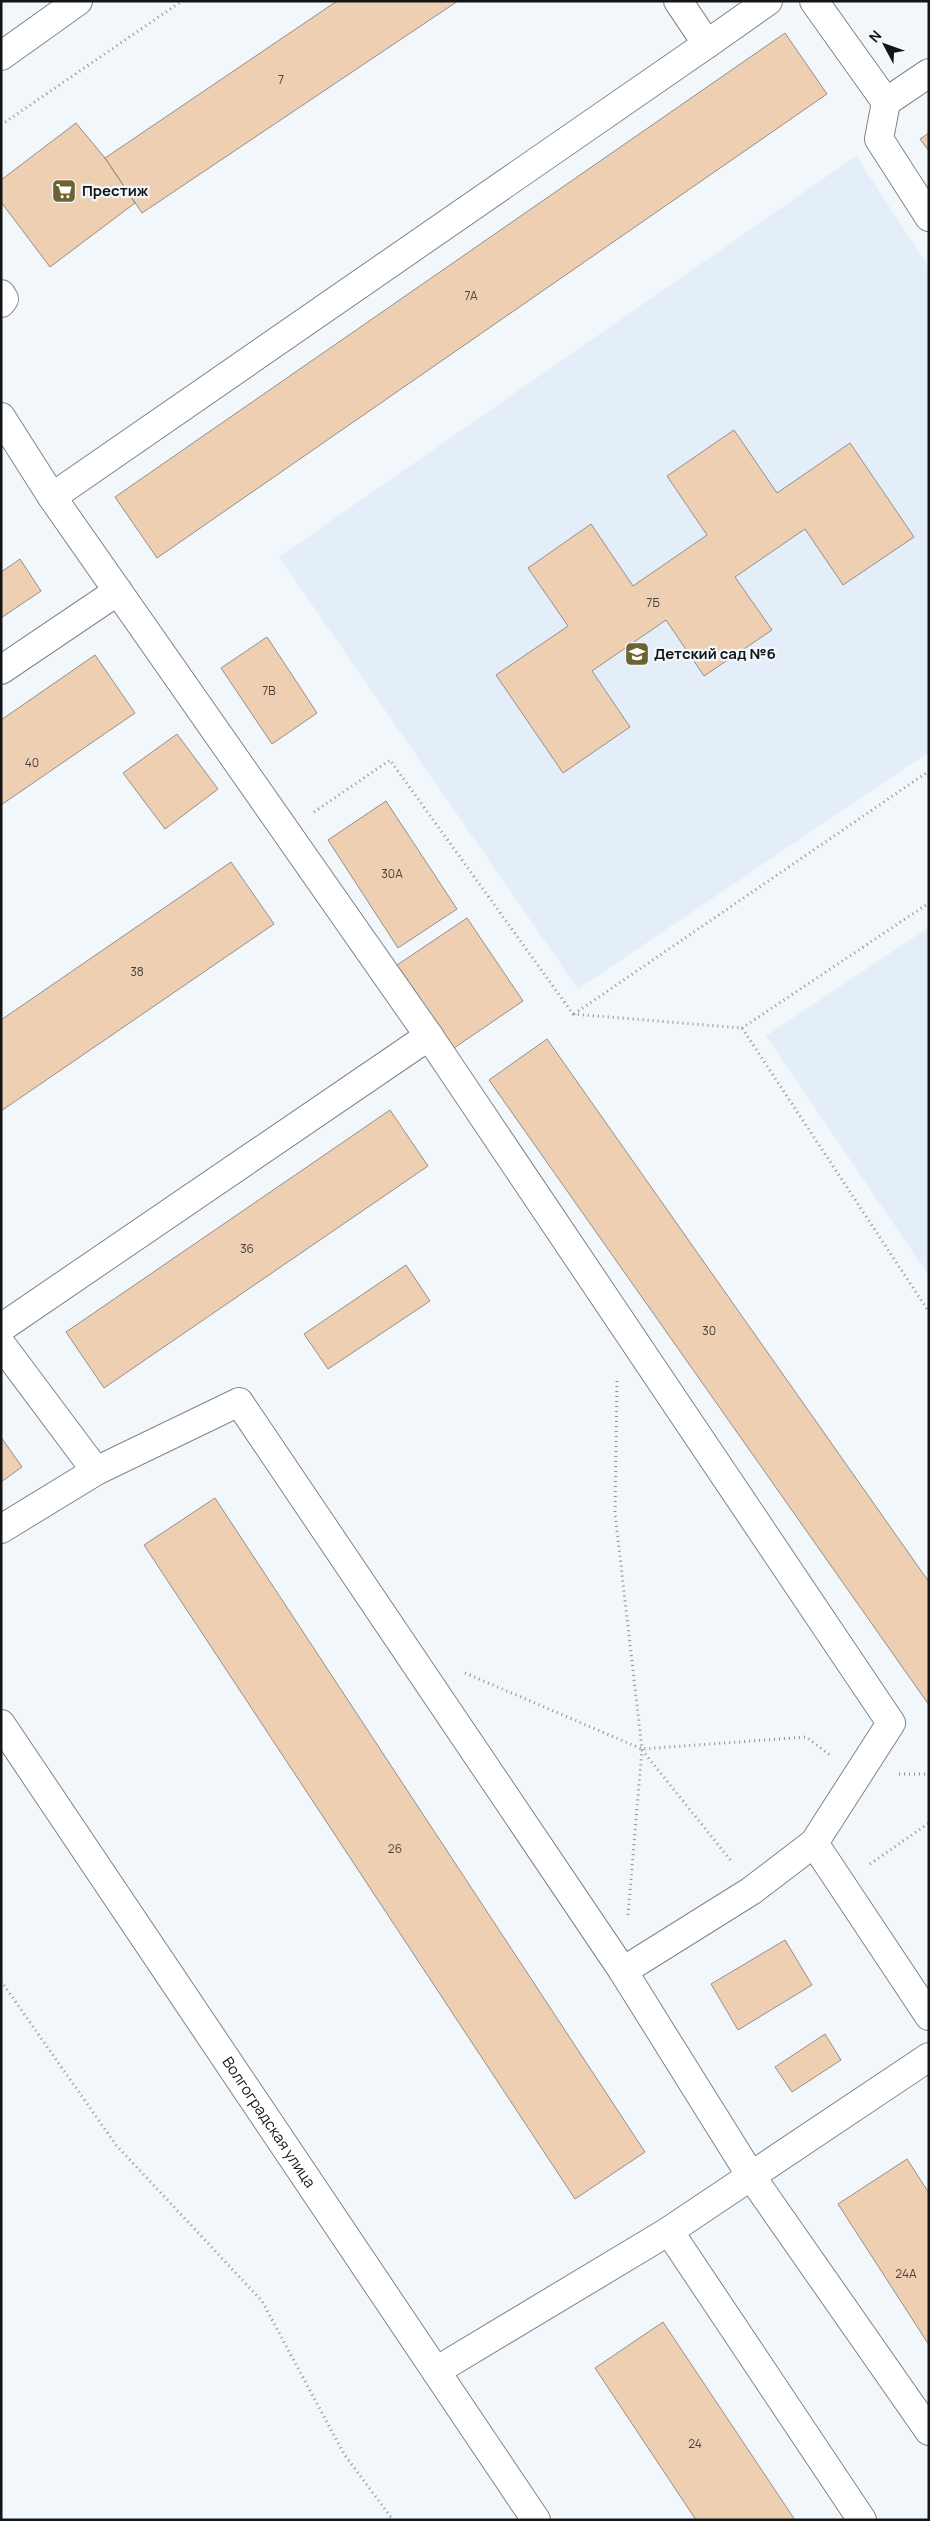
<svg xmlns="http://www.w3.org/2000/svg" width="930" height="2521" viewBox="0 0 930 2521" font-family="Manrope,sans-serif">
<style>
.built{fill:#e3eef9}
.building{fill:#eecfb2;stroke:#948f8a}
.lines{fill:none;stroke-linecap:round;stroke-linejoin:round}
.minor-casing{stroke:#80858a;stroke-width:30}
.path{stroke:#8d9094;stroke-width:3;stroke-dasharray:1 4;stroke-linecap:butt}
.minor{stroke:#fff;stroke-width:28}
.labels{text-anchor:middle;stroke-width:4.5;stroke-linejoin:round;paint-order:stroke}
.number-label{font-size:12px;fill:#49433d}
.poi-label{font-size:15px;font-weight:bold;fill:#121416;stroke:#f2f7fc;text-anchor:start}
.street-label{font-size:15px;fill:#121416;stroke:#f2f7fc}
</style>
<rect width="100%" height="100%" fill="#f2f7fc"/>
<path class="built" d="M856,156L929,267V752L578,989L279,557Z
M929,927V1276L766,1036Z"/>
<path class="building" d="M337,1H458L142,213L105,158Z
M785,33L827,94L157,558L115,497Z
M76,123L105,158L135,203L50,267L1,202V180Z
M929,133V151L920,139Z
M734,430L777,493L850,443L914,537L843,585L805,529L735,577L772,630L704,676L666,620L592,671L630,727L563,773L496,675L568,626L528,568L591,524L633,586L707,535L667,476Z
M20,559L41,591L1,618V572Z
M267,637L317,713L272,744L221,668Z
M95,655L135,713L1,805V720Z
M177,734L218,789L165,829L123,773Z
M386,801L457,909L398,948L328,840Z
M231,862L274,924L1,1111V1020Z
M467,918L523,1001L454,1048L397,965Z
M547,1039L929,1582V1705L489,1080Z
M390,1110L428,1166L104,1388L66,1332Z
M406,1265L430,1301L328,1369L304,1334Z
M1,1437L22,1467L1,1482Z
M215,1498L645,2152L575,2199L144,1545Z
M785,1940L812,1985L738,2030L711,1984Z
M825,2034L841,2060L792,2092L775,2067Z
M907,2159L929,2193V2345L838,2204Z
M663,2322L795,2520H696L595,2368Z"/>
<g class="lines">
<defs>
<g id="minor">
<path d="M678,1L707,44L768,1"/>
<path d="M814,1L886,102L929,73"/>
<path d="M1,56L78,1"/>
<path d="M886,102L879,139L929,217"/>
<path d="M1,294L4,299L1,303"/>
<path d="M1,417L52,497L707,44"/>
<path d="M52,497L429,1036L891,1723L814,1843L929,2016"/>
<path d="M1,670L118,591"/>
<path d="M1,1328L429,1036"/>
<path d="M1,1344L96,1471"/>
<path d="M1,1529L96,1471L239,1402L623,1971L751,1891L814,1843"/>
<path id="s1" d="M1,1724L536,2520"/>
<path d="M929,2057L751,2176L929,2431"/>
<path d="M669,2231L862,2520"/>
<path d="M436,2371L669,2231L751,2176L623,1971"/>
</g>
</defs>
<use href="#minor" class="minor-casing"/>
<path class="path" d="M1,125L182,1
M314,812L390,760L573,1014L742,1028L929,1312
M574,1014L929,771
M742,1028L929,903
M617,1381L615,1513L642,1749L628,1915
M465,1673L642,1749L806,1737L830,1755
M642,1750L732,1862
M899,1774H929
M870,1864L929,1823
M1,1981L116,2145L262,2301L344,2454L393,2520"/>
<use href="#minor" class="minor"/>
</g>
<defs>
<symbol id="supermarket-square" viewBox="-11 -11 22 22"><rect x="-9" y="-9" width="18" height="18" rx="4" fill="#6b6330" stroke="#f2f7fc"/><path d="M-6-5.5h2.5l.6 2H6L4.5 2H-2.5L-4.4-4H-6ZM-1.5 3.2a1.3 1.3 0 1 0 .1 0ZM3 3.2a1.3 1.3 0 1 0 .1 0Z" fill="#fff"/></symbol>
<symbol id="school-square" viewBox="-11 -11 22 22"><rect x="-9" y="-9" width="18" height="18" rx="4" fill="#6b6330" stroke="#f2f7fc"/><path d="M0-5L7-2L0 1L-7-2ZM-4 1L0 2.5L4 1V4Q0 6-4 4Z" fill="#fff"/></symbol>
</defs>
<g fill-rule="evenodd">
<use href="#supermarket-square" x="50" y="177" width="28" height="28"/>
<use href="#school-square" x="623" y="640" width="28" height="28"/>
</g>
<g class="labels">
<g class="number-label">
<text x="281" y="84">7</text>
<text x="471" y="300">7А</text>
<text x="653" y="607">7Б</text>
<text x="269" y="695">7В</text>
<text x="32" y="767">40</text>
<text x="392" y="878">30А</text>
<text x="137" y="976">38</text>
<text x="247" y="1253">36</text>
<text x="709" y="1335">30</text>
<text x="395" y="1853">26</text>
<text x="906" y="2278">24А</text>
<text x="695" y="2448">24</text>
</g>
<g class="poi-label">
<text x="82" y="196">Престиж</text>
<text x="654" y="659">Детский сад №6</text>
</g>
<g class="street-label">
<text dy="5" stroke="none"><textPath href="#s1" startOffset="480">Волгоградская улица</textPath></text>
</g>
</g>
<rect width="930" height="2521" fill="none" stroke="#121416" stroke-width="5"/>
<g transform="translate(885 45) rotate(311)" stroke="#f2f7fc" stroke-width="4" paint-order="stroke">
<path d="M0-4L9 19L0 12L-9 19Z" fill="#121416"/>
<text y="-8" font-size="14" font-weight="bold" text-anchor="middle" fill="#121416">N</text>
</g>
</svg>
